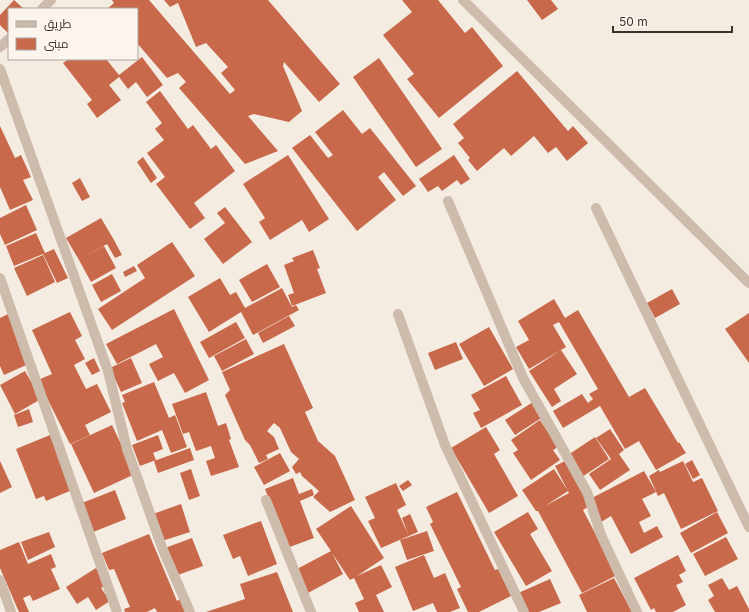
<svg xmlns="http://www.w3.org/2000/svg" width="749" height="612" viewBox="0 0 749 612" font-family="Inter,Cairo,sans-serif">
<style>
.building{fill:#c8694b}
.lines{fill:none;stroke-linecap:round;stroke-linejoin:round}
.minor{stroke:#cdbbac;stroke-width:10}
</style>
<rect width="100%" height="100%" fill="#f4ebe1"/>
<path class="building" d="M14,0L24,9H9V34L0,25V15Z
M112,0H149L230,94L235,90L221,73L228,67L206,43L196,47L178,3L170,7L164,0H268L340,84L319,102L284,62L283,66L302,111L289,122L254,114L248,116L278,151L245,164L179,88L186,82L178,73L167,78L137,43V9H107L114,3Z
M402,0H438L465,33L472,27L503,66L439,118L407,79L414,74L383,35L412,12Z
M527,0H551L558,9L542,20Z
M142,57L163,85L147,97L136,82L128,89L119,77L109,85L121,100L97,118L87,104L92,100L63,63L69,59H106L119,75Z
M379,58L442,149L416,167L353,77Z
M517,71L568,131L573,126L588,143L567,161L556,147L548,153L534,136L511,156L504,148L477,171L468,160L470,158L458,143L464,138L453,124Z
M160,91L188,129L193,125L211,149L216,145L235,171L194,203L205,218L190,229L156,184L165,177L147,153L164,140L155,129L162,123L146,102Z
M343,110L362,134L370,128L416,186L403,196L384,172L378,177L396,200L357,231L292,148L310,135L328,158L333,155L315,132Z
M0,126L15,158L21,155L31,177L23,180L33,200L10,210L0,187Z
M288,155L329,219L309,232L302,220L270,240L259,222L265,218L243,184Z
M454,155L470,179L461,185L457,180L442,191L438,186L428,192L419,179Z
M143,157L157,178L151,183L137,162Z
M80,178L90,197L82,201L72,183Z
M26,205L37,230L5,245L0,234V218Z
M225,207L252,242L223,264L204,239L225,223L217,213Z
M101,218L114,240L79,260L66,238Z
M36,233L45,253L54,249L68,278L57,283L43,254L14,266L6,246Z
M114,240L122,255L115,258L107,244Z
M172,242L195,276L112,330L98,309L145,278L137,265Z
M104,246L116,268L91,282L79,260Z
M313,250L320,268L317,269L326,293L292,306L288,295L294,293L284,265L294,261L292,258Z
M43,255L55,282L27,296L14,268Z
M267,264L280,287L252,302L239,280Z
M134,266L137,271L125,277L123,272Z
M112,274L121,291L101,302L92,285Z
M220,278L230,295L236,292L245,308L282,288L293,309L292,307L296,305L299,310L253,335L241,312L209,332L188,297Z
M672,289L680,304L655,318L647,303Z
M554,299L565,318L578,310L629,397L645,388L678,443L679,442L686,453L656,470L639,441L625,449L600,406L563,428L553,411L582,394L588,403L593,399L589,394L598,389L559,322L553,325L566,347L529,369L516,347L529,340L518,321Z
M174,309L209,380L185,393L174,373L158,381L149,364L163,357L156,344L117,364L106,344Z
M70,312L82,336L75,340L85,359L74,365L86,389L97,384L111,412L85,425L90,435L70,444L38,380L52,374L32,330Z
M10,313L33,362L4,375L0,366V318Z
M749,313V363L725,329Z
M289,316L295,326L263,343L258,333Z
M236,322L245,338L209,358L200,342Z
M489,327L513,369L484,386L459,344Z
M246,339L254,354L222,371L214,356Z
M456,342L463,359L435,370L428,353Z
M284,344L313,408L305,412L318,441L335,456L355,500L330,512L313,497L319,491L302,476L300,472L296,474L292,467L299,459L291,452L280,428L274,423L267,431L274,437L279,449L266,455L268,459L259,463L250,445L245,440L225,395L230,390L222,372Z
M561,350L577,374L554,389L561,401L552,407L529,371Z
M94,358L100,371L92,375L85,363Z
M131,358L142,383L121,392L110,368Z
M25,371L41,399L15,414L0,385Z
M506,376L522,405L481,428L473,413L480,410L471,395Z
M154,382L169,418L175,415L187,447L171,453L162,430L137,441L122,403L125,402L122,395Z
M206,392L218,426L226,423L231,439L229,440L239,467L211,476L206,461L215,458L211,446L196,451L189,432L183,434L172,404Z
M533,402L543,417L515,435L505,420Z
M29,409L33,422L18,427L14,415Z
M540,420L558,447L553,450L560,460L531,480L513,453L518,450L511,440Z
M112,425L135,474L94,493L71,444Z
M486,427L500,450L494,454L518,496L489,513L451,448Z
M610,429L624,450L619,454L630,470L600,490L589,474L611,459L596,438Z
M50,435L72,490L46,501L44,496L36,499L16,449Z
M158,435L163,449L153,453L156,460L140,466L132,445Z
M595,437L609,459L582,477L568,455Z
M190,448L194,460L158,473L154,461Z
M280,453L290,471L264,485L254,467Z
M692,460L700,475L693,479L685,464Z
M0,461L12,487L0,493Z
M565,461L589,506L583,510L617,575L582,593L538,511H536L522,490L554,469L568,491L545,506L569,493L555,466Z
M683,461L693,482L702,478L718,511L681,529L664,493L658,496L649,476L659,470L660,472Z
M191,469L200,496L189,500L180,473Z
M644,471L656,492L642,499L651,516L639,522L644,533L657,526L663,537L631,554L611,516L601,522L590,499Z
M293,478L299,494L312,489L314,495L300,501L314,538L287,548L265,489Z
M408,480L412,485L403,491L399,486Z
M396,483L406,505L397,510L408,534L402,518L410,514L418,532L381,548L368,521L375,518L365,497Z
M115,490L126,519L93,532L82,503Z
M457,492L495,570L498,569L511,596L479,612H468L457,589L461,587L430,524L433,522L426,507Z
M181,504L190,532L162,541L153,514Z
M351,506L384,558L357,576L381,565L392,587L376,595L384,612H359L355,603L364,599L354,578L350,580L332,553L343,574L308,593L295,570L331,551L316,529Z
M528,512L538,529L530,534L552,571L526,586L494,532Z
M717,512L728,533L691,553L680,533Z
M261,521L277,564L248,576L240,556L233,559L223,535Z
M427,531L434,551L407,560L400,540Z
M49,532L55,547L28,560L21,542Z
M149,534L177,601L180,599L185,612H157L155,608L147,612H125L124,609L130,607L114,569L109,570L102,553Z
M726,537L738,559L705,576L693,554Z
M192,538L203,566L175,576L165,548Z
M19,542L28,564L51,554L56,567L51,569L60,589L33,601L30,595L23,598L29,612H19L0,568V550Z
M424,555L434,578L445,573L460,608L450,612H437L433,603L413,611L395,567Z
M678,555L686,571L679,575L683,582L676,585L686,605L673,612H656L654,608L651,610L634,578Z
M96,568L107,585L101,588L110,601L96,610L88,597L77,604L66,587Z
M277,572L293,612H206L245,599L240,584Z
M614,578L632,612H587L579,595Z
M722,578L729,590L737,586L749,609V612H715L708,600L714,596L708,585Z
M550,579L561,603L539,612H525L516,594Z"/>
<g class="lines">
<path class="minor" d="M463,0L749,283
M42,9L51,0
M0,47L9,39
M0,69L108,371L127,449L163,550L190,612
M448,201L523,378L587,492L601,535L637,612
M596,208L749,527
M0,278L117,612
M398,314L445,445L524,612
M266,500L311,612
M0,580L11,612"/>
</g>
<rect x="8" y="8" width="130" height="52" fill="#fbf5ee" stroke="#aea6a0"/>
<rect x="16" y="21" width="20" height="6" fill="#cdbbac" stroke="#aea6a0"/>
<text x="44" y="28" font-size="12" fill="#3b302b">طريق</text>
<rect x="16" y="38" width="20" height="12" fill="#c8694b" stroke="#aea6a0"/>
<text x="44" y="48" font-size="12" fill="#3b302b">مبنى</text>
<path d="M613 26v6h119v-6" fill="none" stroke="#3b302b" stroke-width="2"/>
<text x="619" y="26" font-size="12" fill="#3b302b" stroke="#fbf5ee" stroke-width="3" paint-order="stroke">50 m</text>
</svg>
